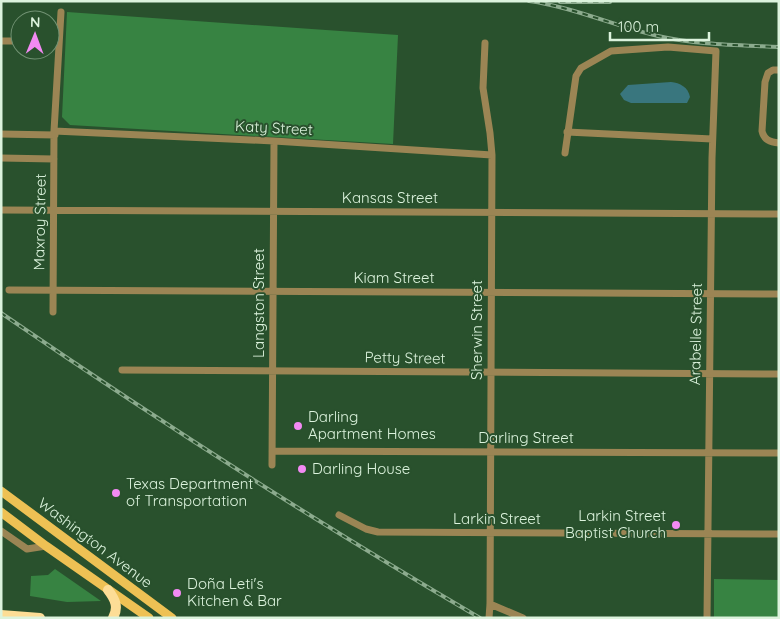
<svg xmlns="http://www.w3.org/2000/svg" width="780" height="619" viewBox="0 0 780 619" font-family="Quicksand,sans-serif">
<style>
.green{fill:#378342}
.water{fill:#39767e}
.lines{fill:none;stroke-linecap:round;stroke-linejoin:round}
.minor{stroke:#9b8554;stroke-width:7}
.major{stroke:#eec154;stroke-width:9}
.highway{stroke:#fddd96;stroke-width:10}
.rail-casing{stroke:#8cab8e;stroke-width:4}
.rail{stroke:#29512d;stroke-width:2;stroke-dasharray:5.5;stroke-linecap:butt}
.poi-dot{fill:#f28af3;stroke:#29512d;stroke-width:2}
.labels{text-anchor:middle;stroke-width:4;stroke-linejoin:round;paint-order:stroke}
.street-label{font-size:15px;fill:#dcf3dd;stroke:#29512d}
.poi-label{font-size:15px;fill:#dcf3dd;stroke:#29512d;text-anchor:start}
</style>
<rect width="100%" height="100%" fill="#29512d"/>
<path class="green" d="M67,12L398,35L393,144L70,125L62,117Z
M55,569L101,601L67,602L30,596L31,576L48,575Z
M714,579L779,580V618H714Z"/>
<path class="water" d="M671,82C680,83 688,87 690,97L687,103H631L624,100L620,94L628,85Z"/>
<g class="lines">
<path class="minor" d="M1,41H20
M485,43L483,88L490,133L492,155L490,604L489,618
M779,70H773L768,73L765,82L762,131C764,140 770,142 779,143
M54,131L274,141L492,155
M567,132L712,139
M1,134L55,135
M565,153L576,76L581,68L611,51L668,47L716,51L712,158L707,618
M1,158L54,159
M1,210L779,214
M9,290L779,294
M53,312L54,131L61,12
M122,370L779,374
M272,451L779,453
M272,465L274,141
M339,515L366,529L378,532L779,534
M1,531L27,549L46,546
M490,604L523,618"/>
<path class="major" d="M1,491L172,618
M1,512L46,546L149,618"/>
<path class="highway" d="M108,590C115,599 119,607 113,618
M1,615L40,618"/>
<defs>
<path id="rail" d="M529,1C573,7 614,26 658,36C697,45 738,45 779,47
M560,2H610
M1,313C157,420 316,522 480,618"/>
</defs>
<use href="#rail" class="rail-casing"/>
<use href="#rail" class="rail"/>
</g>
<g class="poi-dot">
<circle cx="298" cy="426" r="5"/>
<circle cx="302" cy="469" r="5"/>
<circle cx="116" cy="493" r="5"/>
<circle cx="676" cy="525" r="5"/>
<circle cx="177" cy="593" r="5"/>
</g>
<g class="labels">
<g class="street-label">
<text transform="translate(274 128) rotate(3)" y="5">Katy Street</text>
<text x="390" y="203">Kansas Street</text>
<text transform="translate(40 222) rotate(-89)" y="5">Maxroy Street</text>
<text x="394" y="283">Kiam Street</text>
<text transform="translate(259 303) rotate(-90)" y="5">Langston Street</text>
<text transform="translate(477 330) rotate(-90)" y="5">Sherwin Street</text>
<text transform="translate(696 334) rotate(-89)" y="5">Arabelle Street</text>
<text transform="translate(405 358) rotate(1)" y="5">Petty Street</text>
<text x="526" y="443">Darling Street</text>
<text x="497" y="524">Larkin Street</text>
<text transform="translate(95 543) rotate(37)" y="5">Washington Avenue</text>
</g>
<g class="poi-label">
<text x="308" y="422">Darling<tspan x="308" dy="17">Apartment Homes</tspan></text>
<text x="312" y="474">Darling House</text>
<text x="126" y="489">Texas Department<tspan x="126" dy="17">of Transportation</tspan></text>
<text x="666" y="521" text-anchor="end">Larkin Street<tspan x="666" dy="17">Baptist Church</tspan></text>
<text x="187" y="589">Doña Leti's<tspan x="187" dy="17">Kitchen &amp; Bar</tspan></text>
</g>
</g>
<rect width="780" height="619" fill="none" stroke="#dcf3dd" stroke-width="5"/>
<g transform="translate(35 35) rotate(1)"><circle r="24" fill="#29512d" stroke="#719273"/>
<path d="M0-4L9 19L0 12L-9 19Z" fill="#f28af3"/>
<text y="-8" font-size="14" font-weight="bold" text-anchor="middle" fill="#dcf3dd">N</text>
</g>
<path d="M610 32v8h99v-8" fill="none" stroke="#dcf3dd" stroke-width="2.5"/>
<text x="618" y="32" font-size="15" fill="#dcf3dd" stroke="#29512d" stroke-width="4" paint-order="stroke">100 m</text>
</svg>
